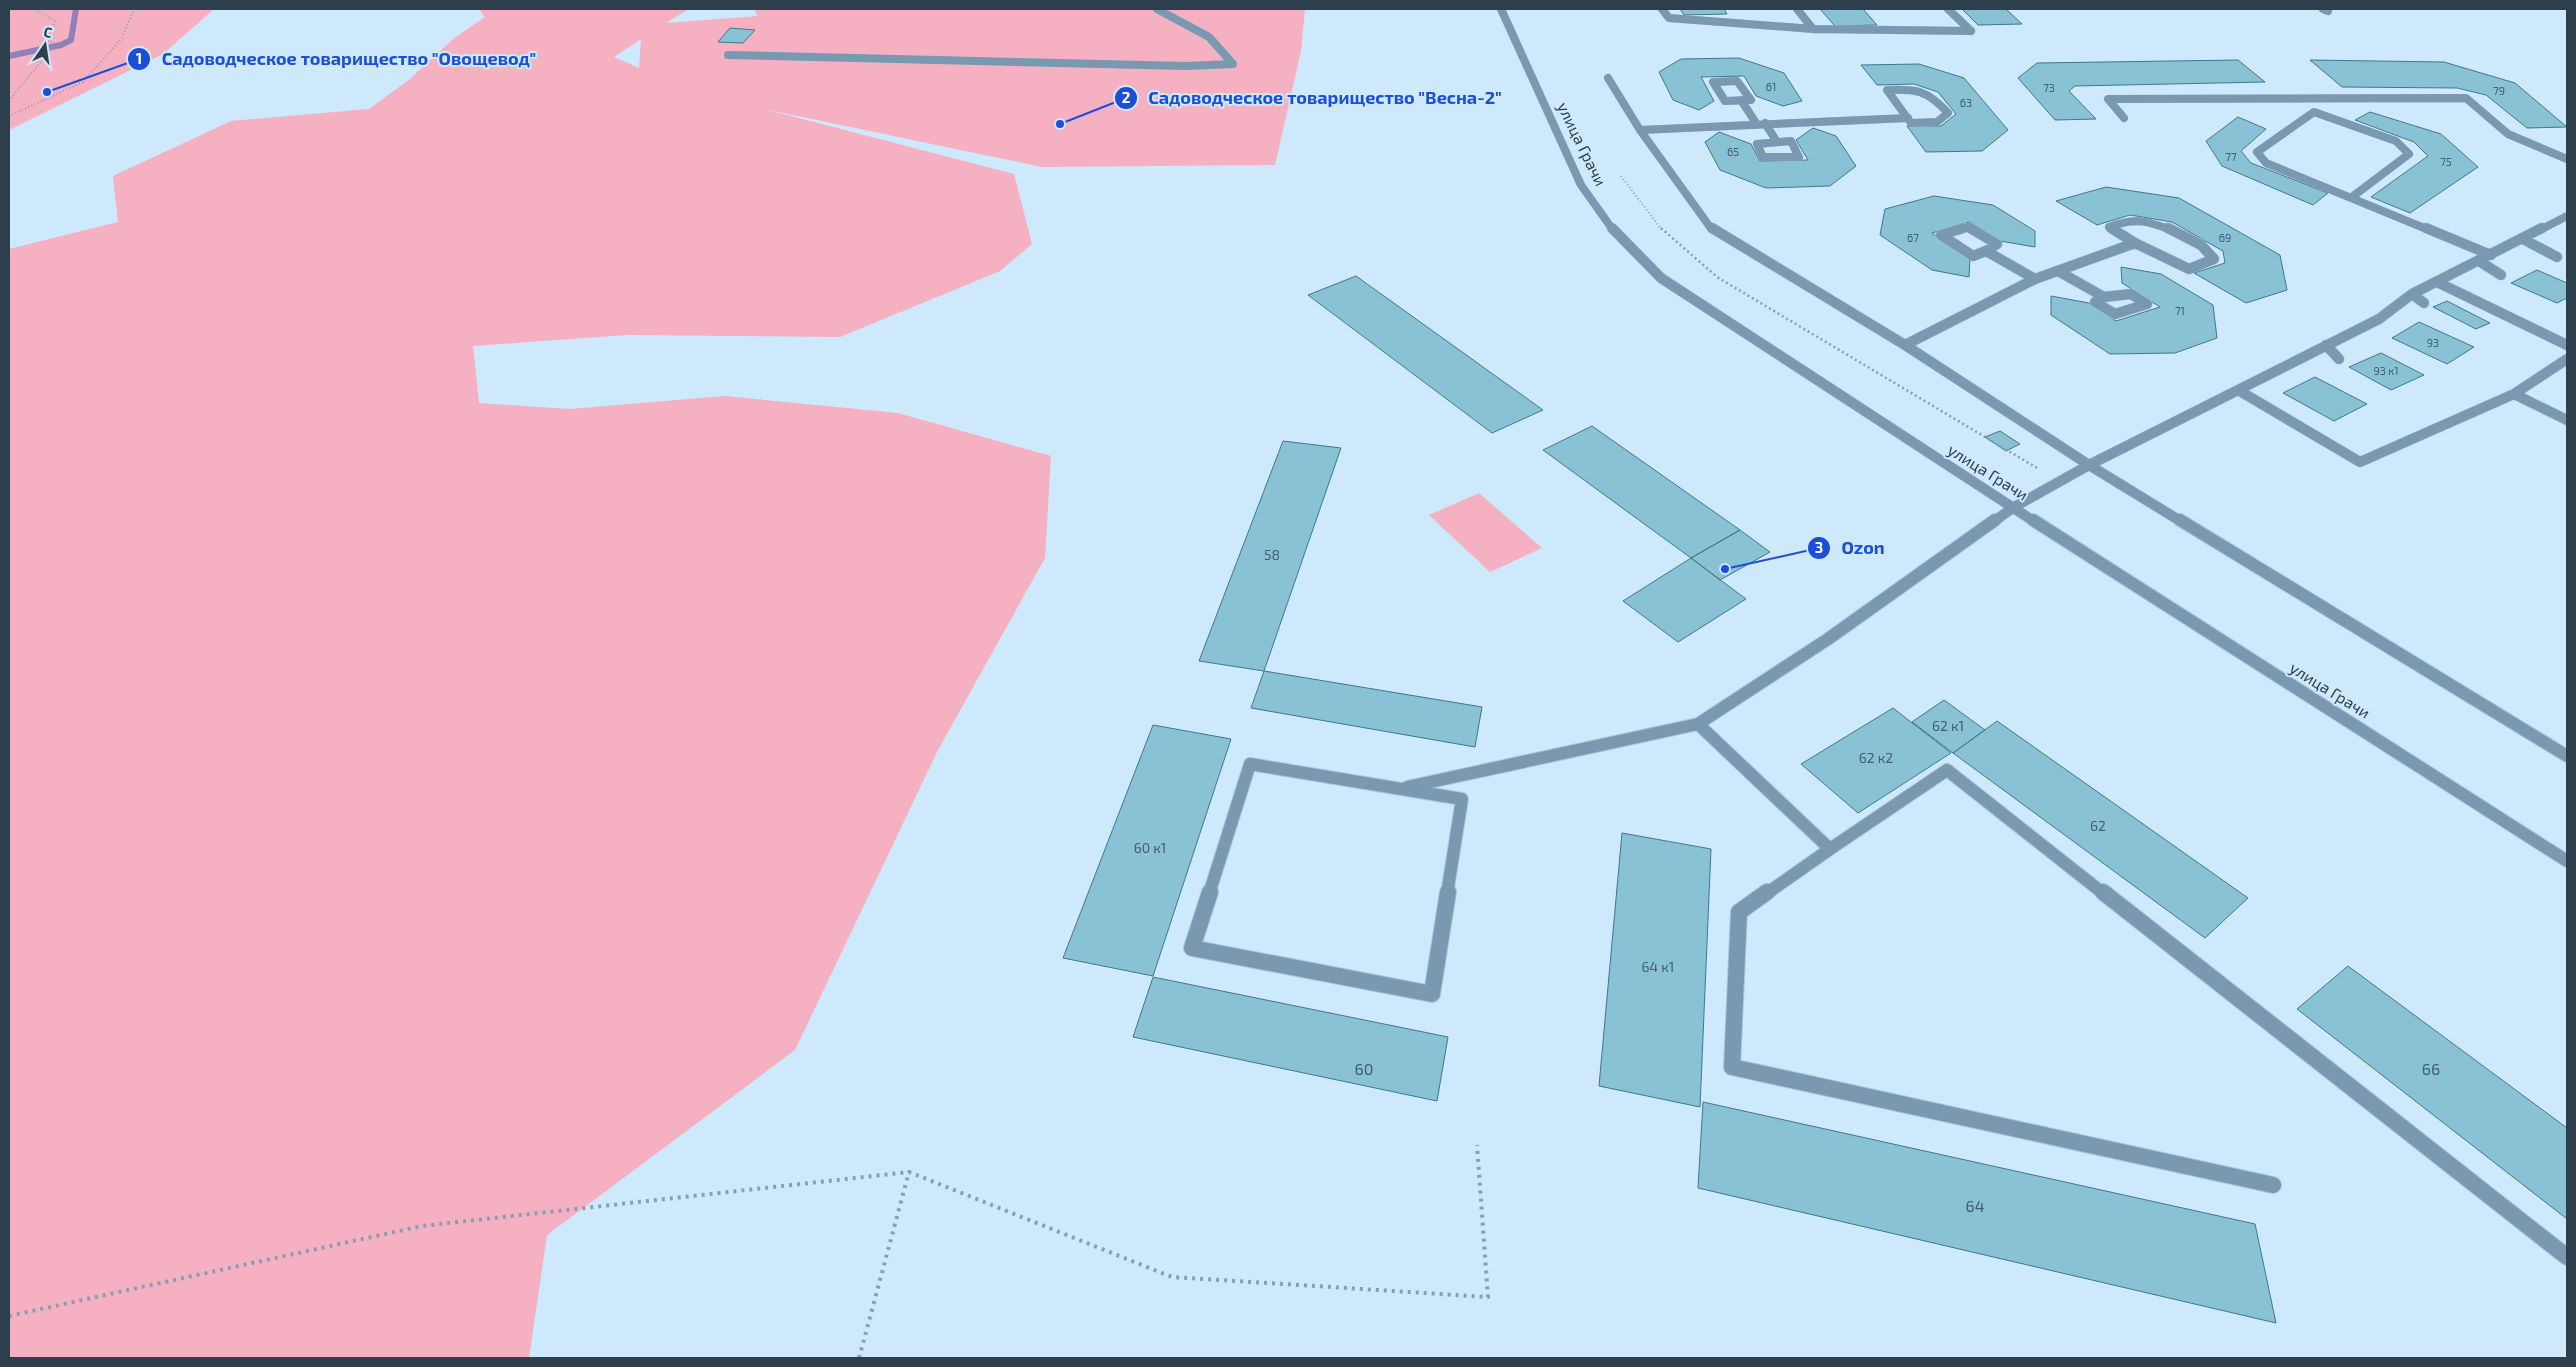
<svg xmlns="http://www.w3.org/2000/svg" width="2576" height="1367" viewBox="0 0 2576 1367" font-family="'Exo 2',sans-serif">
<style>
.green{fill:#f5b0c2;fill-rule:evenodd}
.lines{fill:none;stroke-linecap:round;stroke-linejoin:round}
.stream{stroke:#9081b9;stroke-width:6}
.building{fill:#89c1d5;stroke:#40788a}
.minor-far3-casing{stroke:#aec6d9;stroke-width:8}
.minor-far2-casing{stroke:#aec6d9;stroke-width:11}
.minor-far1-casing{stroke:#aec6d9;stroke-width:14}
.minor-casing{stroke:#aec6d9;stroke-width:18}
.path-far2{stroke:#889fb0;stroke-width:2;stroke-dasharray:1 2.5;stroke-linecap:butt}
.path-far1{stroke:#889fb0;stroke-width:2.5;stroke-dasharray:2 3;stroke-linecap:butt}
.path{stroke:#889fb0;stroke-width:4;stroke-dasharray:3 5;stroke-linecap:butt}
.minor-far3{stroke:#7a99b1;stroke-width:8}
.minor-far2{stroke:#7a99b1;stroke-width:10}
.minor-far1{stroke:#7a99b1;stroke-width:12}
.minor{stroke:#7a99b1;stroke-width:16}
.labels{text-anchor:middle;stroke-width:4;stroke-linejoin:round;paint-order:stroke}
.far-number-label{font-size:11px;fill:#44606e}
.number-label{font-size:14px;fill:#44606e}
.street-label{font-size:16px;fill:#2d3f4c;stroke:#cee8fc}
.near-number-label{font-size:16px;fill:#44606e}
.leader{fill:none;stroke:#1d4ed8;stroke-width:2}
.callout-dot{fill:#1d4ed8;stroke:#cee8fc;stroke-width:2}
.mark-label{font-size:15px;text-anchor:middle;font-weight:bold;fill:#fff}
.callout-label{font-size:18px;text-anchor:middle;font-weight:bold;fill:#1d4ed8;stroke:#cee8fc;stroke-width:4;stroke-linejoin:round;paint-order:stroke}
</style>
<rect width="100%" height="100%" fill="#cee8fc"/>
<path class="green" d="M9,9H214L163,54L9,130Z
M479,9H689L666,23L757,16L755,9H1305L1301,51L1275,165L1042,167L764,109L1014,174L1032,244L1000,271L840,337L626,335L473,346L479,403L570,409L725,396L898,413L1051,456L1045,558L938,750L795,1050L547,1235L529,1358H9V249L118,222L113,176L231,121L369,109L410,79L453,39L485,17ZM641,39L639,68L614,57Z
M1479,493L1542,548L1490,572L1429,515Z"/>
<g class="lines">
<path class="stream" d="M9,56L61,45L71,40L76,9"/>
</g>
<path class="building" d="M1680,9H1724L1727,14L1684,15Z
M1820,9H1863L1877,25L1835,26Z
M1962,9H2006L2022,24L1978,25Z
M730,28L755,30L743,43L718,42Z
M1739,58L1784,73L1802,101L1783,106L1756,96L1744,76L1701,77L1714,101L1699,110L1673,100L1659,72L1681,59Z
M2238,60L2265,82L2075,86L2069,91L2096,119L2055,120L2018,78L2037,63Z
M2310,60L2444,62L2515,83L2567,127L2527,128L2486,95L2457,88L2342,87Z
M1919,64L1964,78L2008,130L1982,151L1926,152L1907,126H1941L1956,114L1938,92L1914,84L1877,85L1861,65Z
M2370,112L2441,134L2478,167L2410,213L2371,197L2428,156L2414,142L2355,120Z
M2238,117L2266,129L2241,151L2251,163L2328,193L2313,205L2222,166L2206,141Z
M1813,128L1836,136L1856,166L1830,186L1766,188L1720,170L1705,142L1719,132L1751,144L1760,161L1808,160L1796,140Z
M2106,187L2179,198L2280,255L2287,290L2246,303L2194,273L2225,263L2223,251L2172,222L2130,215L2097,225L2056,201Z
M1934,196L1993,205L2035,231V247L2000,241L1970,222L1932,233L1970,258L1969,277L1932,270L1880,235L1885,209Z
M2121,267L2161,274L2213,305L2217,338L2175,353L2110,354L2051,315V296L2089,303L2116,321L2160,307L2122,283Z
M2537,270L2567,283V298L2557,303L2511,283Z
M1356,276L1543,410L1492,433L1308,295Z
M2447,301L2490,323L2476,329L2433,307Z
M2419,322L2474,347L2447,364L2392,338Z
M2381,353L2424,375L2391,390L2349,367Z
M2315,377L2367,404L2334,421L2283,393Z
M1592,426L1740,530L1691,558L1543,450Z
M2000,431L2020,444L2006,451L1985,437Z
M1283,441L1341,448L1264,671L1199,661Z
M1740,530L1770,552L1720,580L1691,558Z
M1691,558L1746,599L1678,642L1623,601Z
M1264,671L1482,707L1475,747L1251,708Z
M1944,700L1985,730L1953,753L1912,722Z
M1893,708L1951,753L1858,813L1801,764Z
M1997,721L2248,898L2205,938L1953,753Z
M1153,725L1231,739L1153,976L1063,958Z
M1622,833L1711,849L1700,1107L1599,1086Z
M2348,966L2567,1128V1219L2297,1009Z
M1153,977L1448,1037L1437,1101L1133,1037Z
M1703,1102L2255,1224L2276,1323L1698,1188Z"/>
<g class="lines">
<defs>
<path id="minor-far3" d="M1501,9L1581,185L1613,230
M1662,9L1669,18L1813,29L1971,31
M1797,9L1813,29
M1948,9L1971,31
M2323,9L2328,11
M728,55L1186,66L1233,64L1209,37L1157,9
M1608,78L1640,130L1710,227L1714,230
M1737,81L1751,100L1725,101L1713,82Z
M1887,90C1917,89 1927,90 1948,113L1937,122L1911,123Z
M1741,100L1756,123
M2124,118L2108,99L2466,98L2508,134L2567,159
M1765,123L1777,142
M1640,130L1908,118
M1791,141L1799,157H1763L1757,144Z
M2352,197L2409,154L2396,141L2314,112L2257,152L2266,163L2429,230
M1959,230L1968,227L1973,230
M2113,230L2109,227C2134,218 2146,220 2171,230
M2540,230L2567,216"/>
<path id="minor-far2" d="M1612,228L1661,278L2035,522
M1712,228L1905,345L2089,465L2014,507L1993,522
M1963,228L1941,235L1973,256L1986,251
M1970,228L1997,244L1986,251
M2111,228L2135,243
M2426,228L2491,255
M2523,239L2557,257
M2135,243L2189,269L2214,259L2201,245L2168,228
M1986,251L2035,279
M2479,261L2501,275
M2058,271L2104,297
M2437,282L2567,345
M2131,294L2147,304L2115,314L2095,302L2104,297Z
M2412,294L2424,303
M1905,345L2035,279L2135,243
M2326,345L2339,359
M2238,390L2360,462L2514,394L2567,420
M2514,394L2567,359
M2089,465L2182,522
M2089,465L2379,319L2412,294L2542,228"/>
<path id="minor-far1" d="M1995,520L1828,639L1698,724L1830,849L1947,770L2104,894
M2033,520L2567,861
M2180,520L2567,756
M1407,787L1698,724
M1209,894L1250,764L1462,799L1447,894
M1766,894L1830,849"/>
<path id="minor" d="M1210,892L1192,948L1432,994L1448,892
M1767,892L1739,912L1732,1067L2273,1185
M2103,892L2567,1257"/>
</defs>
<use href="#minor-far3" class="minor-far3-casing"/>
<use href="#minor-far2" class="minor-far2-casing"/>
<use href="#minor-far1" class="minor-far1-casing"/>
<use href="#minor" class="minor-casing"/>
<path class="path-far2" d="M9,101L55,44L48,41L55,21L35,9H26
M9,116L83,82L122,38L133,12L137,9
M1621,176L1662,230"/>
<path class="path-far1" d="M1661,228L1717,277L2037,468"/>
<path class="path" d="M9,1316L422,1226L909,1172
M859,1358L909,1172L1172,1277L1488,1297L1477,1145"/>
<use href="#minor-far3" class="minor-far3"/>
<use href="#minor-far2" class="minor-far2"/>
<use href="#minor-far1" class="minor-far1"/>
<use href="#minor" class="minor"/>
</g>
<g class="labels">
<g class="far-number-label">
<text x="1771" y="91">61</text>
<text x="2049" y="92">73</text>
<text x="2499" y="95">79</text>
<text x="1966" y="107">63</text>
<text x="1733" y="156">65</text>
<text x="2231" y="161">77</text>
<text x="2446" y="166">75</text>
<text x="1913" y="242">67</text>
<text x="2225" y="242">69</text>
<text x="2180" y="315">71</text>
<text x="2433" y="347">93</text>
<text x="2386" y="375">93 к1</text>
</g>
<g class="number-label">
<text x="1272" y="560">58</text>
<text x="1948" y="731">62 к1</text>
<text x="1876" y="763">62 к2</text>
<text x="2098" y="831">62</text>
<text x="1150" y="853">60 к1</text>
<text x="1658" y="972">64 к1</text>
</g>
<g class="street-label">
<text transform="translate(1582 144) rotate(64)" y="6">улица Грачи</text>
<text transform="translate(1988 472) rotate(32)" y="6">улица Грачи</text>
<text transform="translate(2330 690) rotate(32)" y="6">улица Грачи</text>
</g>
<g class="near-number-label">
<text x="1364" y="1075">60</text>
<text x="2431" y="1075">66</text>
<text x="1975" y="1212">64</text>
</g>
</g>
<path class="leader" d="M47 92L139 59M1060 124L1126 98M1725 569L1819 548"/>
<g class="callout-dot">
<circle cx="47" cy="92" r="5"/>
<circle cx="1060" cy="124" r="5"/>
<circle cx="1725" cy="569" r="5"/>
<circle cx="139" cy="59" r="12"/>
<circle cx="1126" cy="98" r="12"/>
<circle cx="1819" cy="548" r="12"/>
</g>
<g class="mark-label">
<text x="139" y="64">1</text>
<text x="1126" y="103">2</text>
<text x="1819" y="553">3</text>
</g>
<g class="callout-label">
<text x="349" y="65">Садоводческое товарищество "Овощевод"</text>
<text x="1325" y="104">Садоводческое товарищество "Весна-2"</text>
<text x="1863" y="554">Ozon</text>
</g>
<rect width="2576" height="1367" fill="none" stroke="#2d3f4c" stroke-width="20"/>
<g transform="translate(45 45) rotate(13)" stroke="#cee8fc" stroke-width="4" paint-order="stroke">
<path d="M0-4L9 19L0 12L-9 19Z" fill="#2d3f4c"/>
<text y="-8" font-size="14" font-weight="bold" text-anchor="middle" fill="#2d3f4c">С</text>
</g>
</svg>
